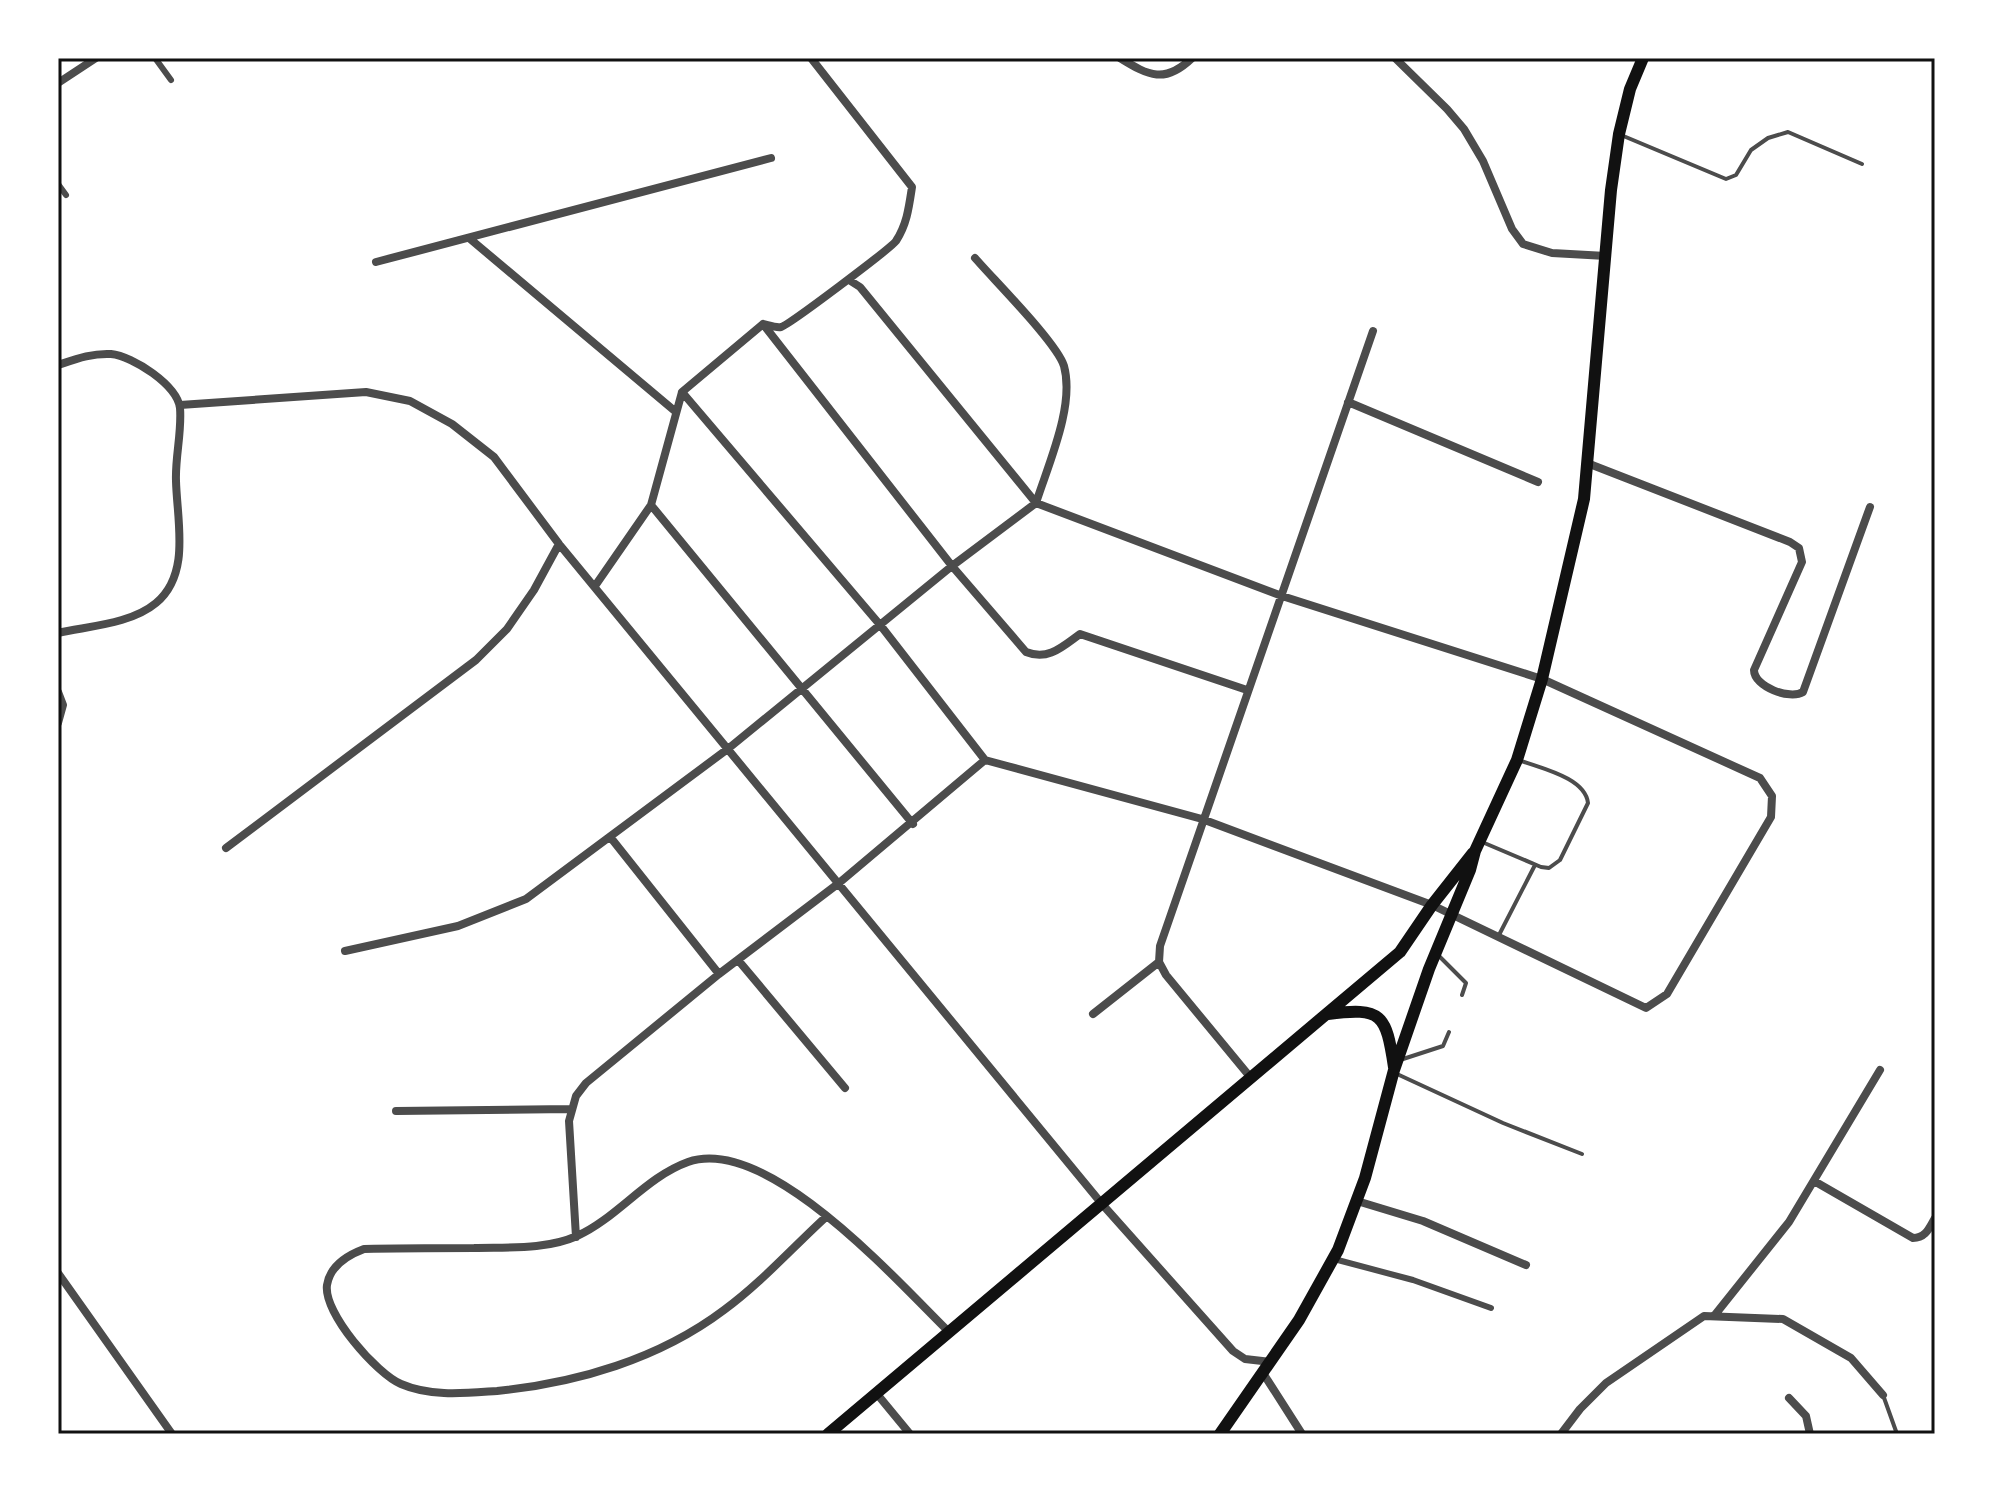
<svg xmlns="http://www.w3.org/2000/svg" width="1993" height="1492" viewBox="0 0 1993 1492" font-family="Poppins,sans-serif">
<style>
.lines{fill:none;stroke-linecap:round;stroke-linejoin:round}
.service{stroke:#4c4c4c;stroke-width:4}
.pedestrian{stroke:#4c4c4c;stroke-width:6}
.minor{stroke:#4c4c4c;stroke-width:8}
.secondary{stroke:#111;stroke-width:12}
.neatline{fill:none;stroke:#111;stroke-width:3}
</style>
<rect width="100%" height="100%" fill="#fff"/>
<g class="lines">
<path class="service" d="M1621,135L1726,179L1736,175L1751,150L1768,138L1788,132L1862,164
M1482,842L1541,867L1549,868L1560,860L1588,803C1585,777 1539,768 1519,760
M1499,935L1535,865
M1437,954L1466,983L1462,995
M1400,1060L1443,1046L1449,1032
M1397,1074L1503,1123L1582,1154
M1883,1395L1897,1434"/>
<path class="pedestrian" d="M155,58L171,80
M58,184L66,195
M1334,1259L1413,1280L1491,1308"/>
<path class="minor" d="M1120,58C1149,76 1165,84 1192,58
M1395,58L1447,109L1464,129L1483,161L1512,229L1523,244L1552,253L1606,256
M58,83L96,58
M469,238L676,412
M975,258C994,280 1057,343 1064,366C1075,406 1048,465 1036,503
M376,262L771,158
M849,280L860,287L1036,503L1282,596L1542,679L1760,778L1772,796L1771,817L1667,994L1646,1008L1432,905L1202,819L985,760
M763,324L952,566L1026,652C1048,661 1062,647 1080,634L1247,690
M58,365C76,359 92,353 111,354C133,356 177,385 180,408C182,432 175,457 176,481C177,521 191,574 156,603C131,624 89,626 58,633
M682,392L881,626L985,760
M1348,402L1538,482
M180,405L366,392L410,401L452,424L494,457L559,544L1102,1204L1233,1351L1245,1359L1271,1362
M1587,463L1790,542L1799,548L1802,562L1754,670C1754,687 1790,700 1803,692L1870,507
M651,505L913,824
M595,586L651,505L682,392L763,324C768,325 776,328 781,327C789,325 891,248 896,241C907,224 909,207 912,187L811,58
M58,692L63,705L58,723
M611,838L719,974
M226,848L476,660L507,629L534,590L559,544
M345,951L458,926L526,899L729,748L952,566L1036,503
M738,960L845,1088
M1093,1014L1159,962
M1251,1078L1166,975L1159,962L1160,946L1373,331
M396,1111L571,1109
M1814,1181L1913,1238C1926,1238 1929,1228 1935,1218
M1357,1201L1423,1221L1526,1265
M827,1216C793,1247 761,1283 724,1310C659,1359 577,1383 497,1391C466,1393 431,1397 401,1384C377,1374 323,1313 327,1285C330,1266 348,1255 364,1249C401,1248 437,1248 474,1248C507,1247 546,1250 577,1236C617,1218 646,1177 688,1162C767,1134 897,1281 949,1332
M576,1237L569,1121L576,1096L586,1083L719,974L839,883L985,760
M58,1273L172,1434
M1714,1316L1789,1222L1880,1070
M1263,1373L1302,1434
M877,1394L910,1434
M1789,1398L1806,1416L1810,1434
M1561,1434L1580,1409L1606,1383L1704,1316L1783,1319L1851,1358L1883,1395"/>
<path class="secondary" d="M1328,1014C1382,1007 1386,1014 1394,1067
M828,1434L1400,952L1432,905L1473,853
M1220,1434L1299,1320L1338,1250L1365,1178L1394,1070L1429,969L1470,870L1475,851L1517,760L1542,679L1584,499L1611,190L1619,134L1630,89L1643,58"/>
</g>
<rect width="1993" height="1492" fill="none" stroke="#ffffff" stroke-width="120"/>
<rect x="60" y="60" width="1873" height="1372" class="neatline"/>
</svg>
